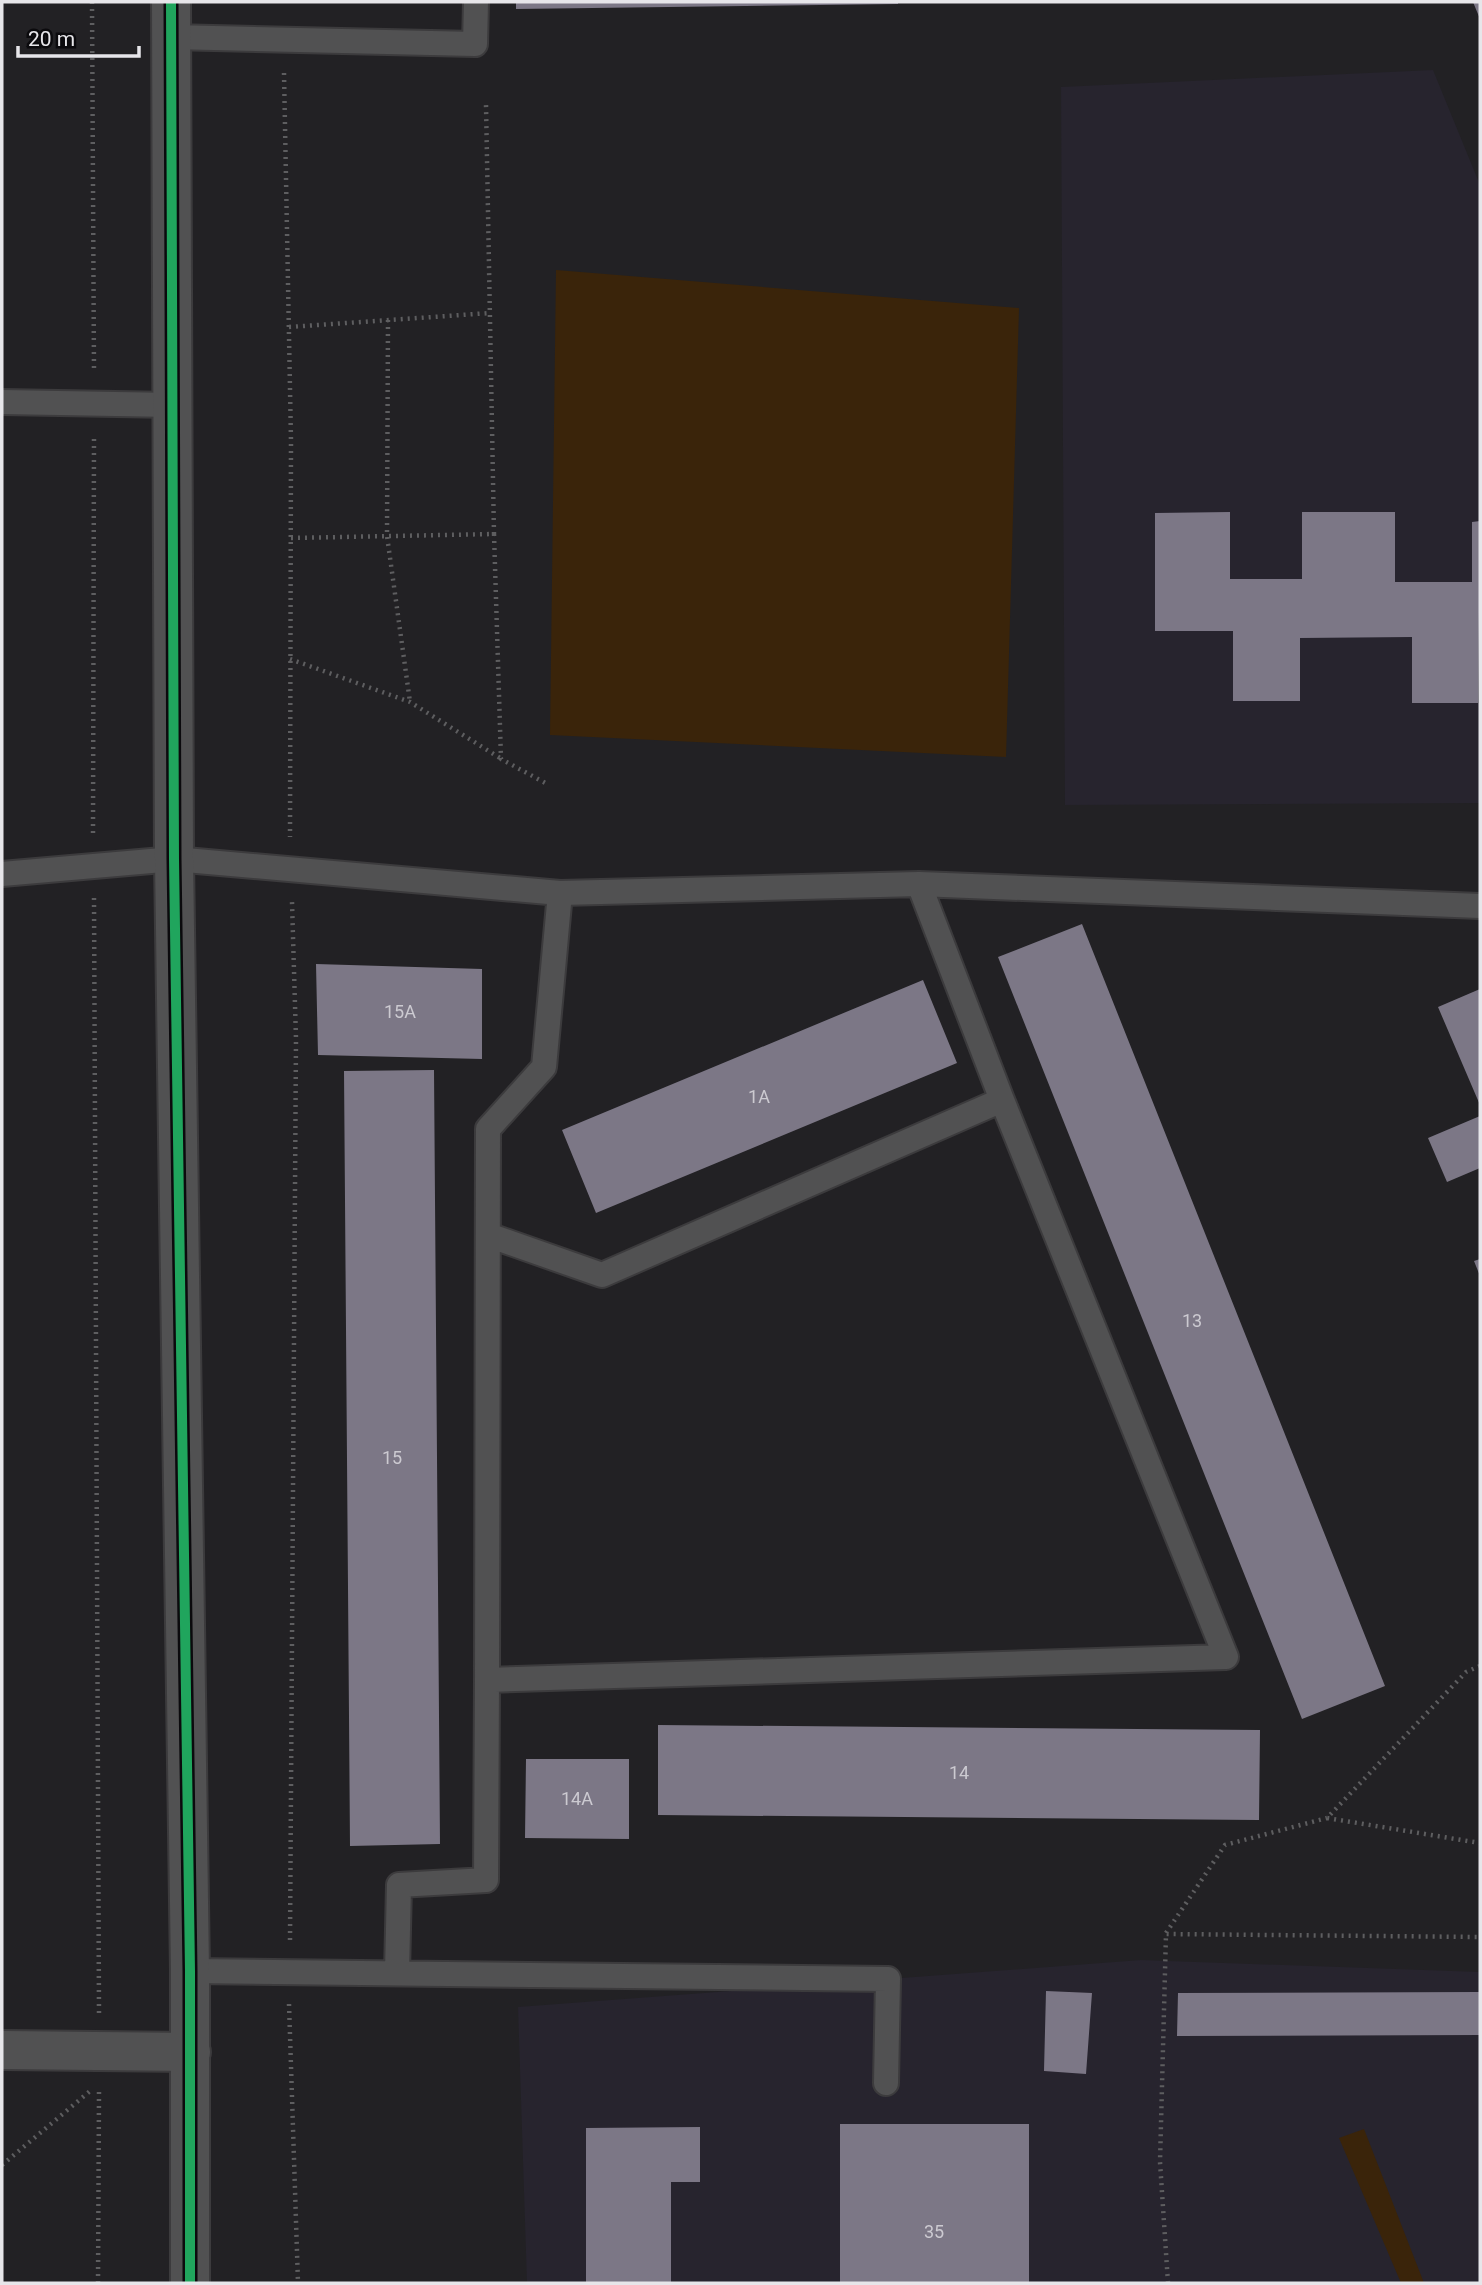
<svg xmlns="http://www.w3.org/2000/svg" width="1482" height="2285" viewBox="0 0 1482 2285" font-family="Roboto,sans-serif">
<style>
.built{fill:#27242e}
.green{fill:#3a240a}
.building{fill:#7c7786}
.lines{fill:none;stroke-linecap:round;stroke-linejoin:round}
.service-casing{stroke:#3c3b3d;stroke-width:28}
.minor-casing{stroke:#3c3b3d;stroke-width:42}
.tertiary-casing{stroke:#3c3b3d;stroke-width:42}
.path{stroke:#5e5e60;stroke-width:4.5;stroke-dasharray:2 5;stroke-linecap:butt}
.service{stroke:#515152;stroke-width:24}
.minor{stroke:#515152;stroke-width:38}
.tertiary{stroke:#515152;stroke-width:38}
.cycleway-casing{stroke:#0b0a0d;stroke-width:15}
.cycleway{stroke:#20a55d;stroke-width:10}
.labels{text-anchor:middle;stroke-width:7;stroke-linejoin:round;paint-order:stroke}
.number-label{font-size:18px;fill:#cccad1}
</style>
<rect width="100%" height="100%" fill="#222124"/>
<path class="built" d="M1433,70L1480,185V803L1065,805L1061,87Z
M1141,1960L1480,1972V2283H527L518,2007Z"/>
<path class="green" d="M556,270L1019,308L1006,757L550,735Z
M1364,2129L1424,2283H1401L1339,2138Z"/>
<path class="building" d="M516,2H898V4L516,9Z
M1473,2H1480V19Z
M1230,512V579H1302V512H1395V582H1472V522L1480,521L1478,703H1412V637L1300,638V701H1233V631H1155V513Z
M1082,924L1385,1686L1302,1719L998,957Z
M316,964L482,969V1059L318,1055Z
M923,980L957,1063L596,1213L562,1130Z
M1480,989V1105L1438,1007Z
M434,1070L440,1844L350,1846L344,1071Z
M1480,1116V1168L1447,1182L1428,1138Z
M1480,1259V1276L1474,1261Z
M658,1725L1260,1730L1259,1820L658,1815Z
M526,1759H629V1839L525,1838Z
M1046,1991L1092,1993L1086,2074L1044,2071Z
M1480,1992V2035L1177,2036L1178,1993Z
M840,2124H1029V2283H840Z
M700,2127V2182H671V2283H586V2128Z"/>
<g class="lines">
<defs>
<path id="service" d="M171,37L475,44L476,2
M2,402L173,405
M2,874L174,859L560,893L919,884L1480,906
M560,893L544,1067L488,1129L487,1680L1226,1657L1002,1100
M488,1235L602,1275L1002,1100L919,884
M190,1971L888,1979L886,2083
M397,1973L399,1885L486,1880L487,1680"/>
<path id="minor" d="M2,2050L191,2052"/>
<path id="tertiary" d="M171,2L174,859L190,1971V2283"/>
</defs>
<use href="#service" class="service-casing"/>
<use href="#minor" class="minor-casing"/>
<use href="#tertiary" class="tertiary-casing"/>
<path class="path" d="M92,2L94,371
M284,73L291,441L290,837
M388,320L387,536L410,702
M289,327L490,313
M494,534L501,759L549,785
M291,538L494,534L486,105
M290,659L410,702L500,758
M93,833L94,436
M94,898L99,2013
M1480,1666L1466,1672L1327,1818L1480,1843
M1166,1933L1225,1845L1327,1818
M290,1940L296,1039L292,902
M289,2004L298,2283
M2,2165L90,2091
M98,2283L99,2092
M1168,2283L1160,2162L1166,1934L1480,1937"/>
<use href="#service" class="service"/>
<use href="#minor" class="minor"/>
<use href="#tertiary" class="tertiary"/>
<defs>
<path id="cycleway" d="M171,2L174,859L190,1971V2283"/>
</defs>
<use href="#cycleway" class="cycleway-casing"/>
<use href="#cycleway" class="cycleway"/>
</g>
<g class="labels">
<g class="number-label">
<text x="400" y="1018">15А</text>
<text x="759" y="1103">1А</text>
<text x="1192" y="1327">13</text>
<text x="392" y="1464">15</text>
<text x="959" y="1779">14</text>
<text x="577" y="1805">14А</text>
<text x="934" y="2238">35</text>
</g>
</g>
<rect width="1482" height="2285" fill="none" stroke="#e7e6ea" stroke-width="7"/>
<path d="M18 46v10h121v-10" fill="none" stroke="#e7e6ea" stroke-width="3.5"/>
<text x="28" y="46" font-size="21" fill="#e7e6ea" stroke="#0b0a0d" stroke-width="5" paint-order="stroke">20 m</text>
</svg>
